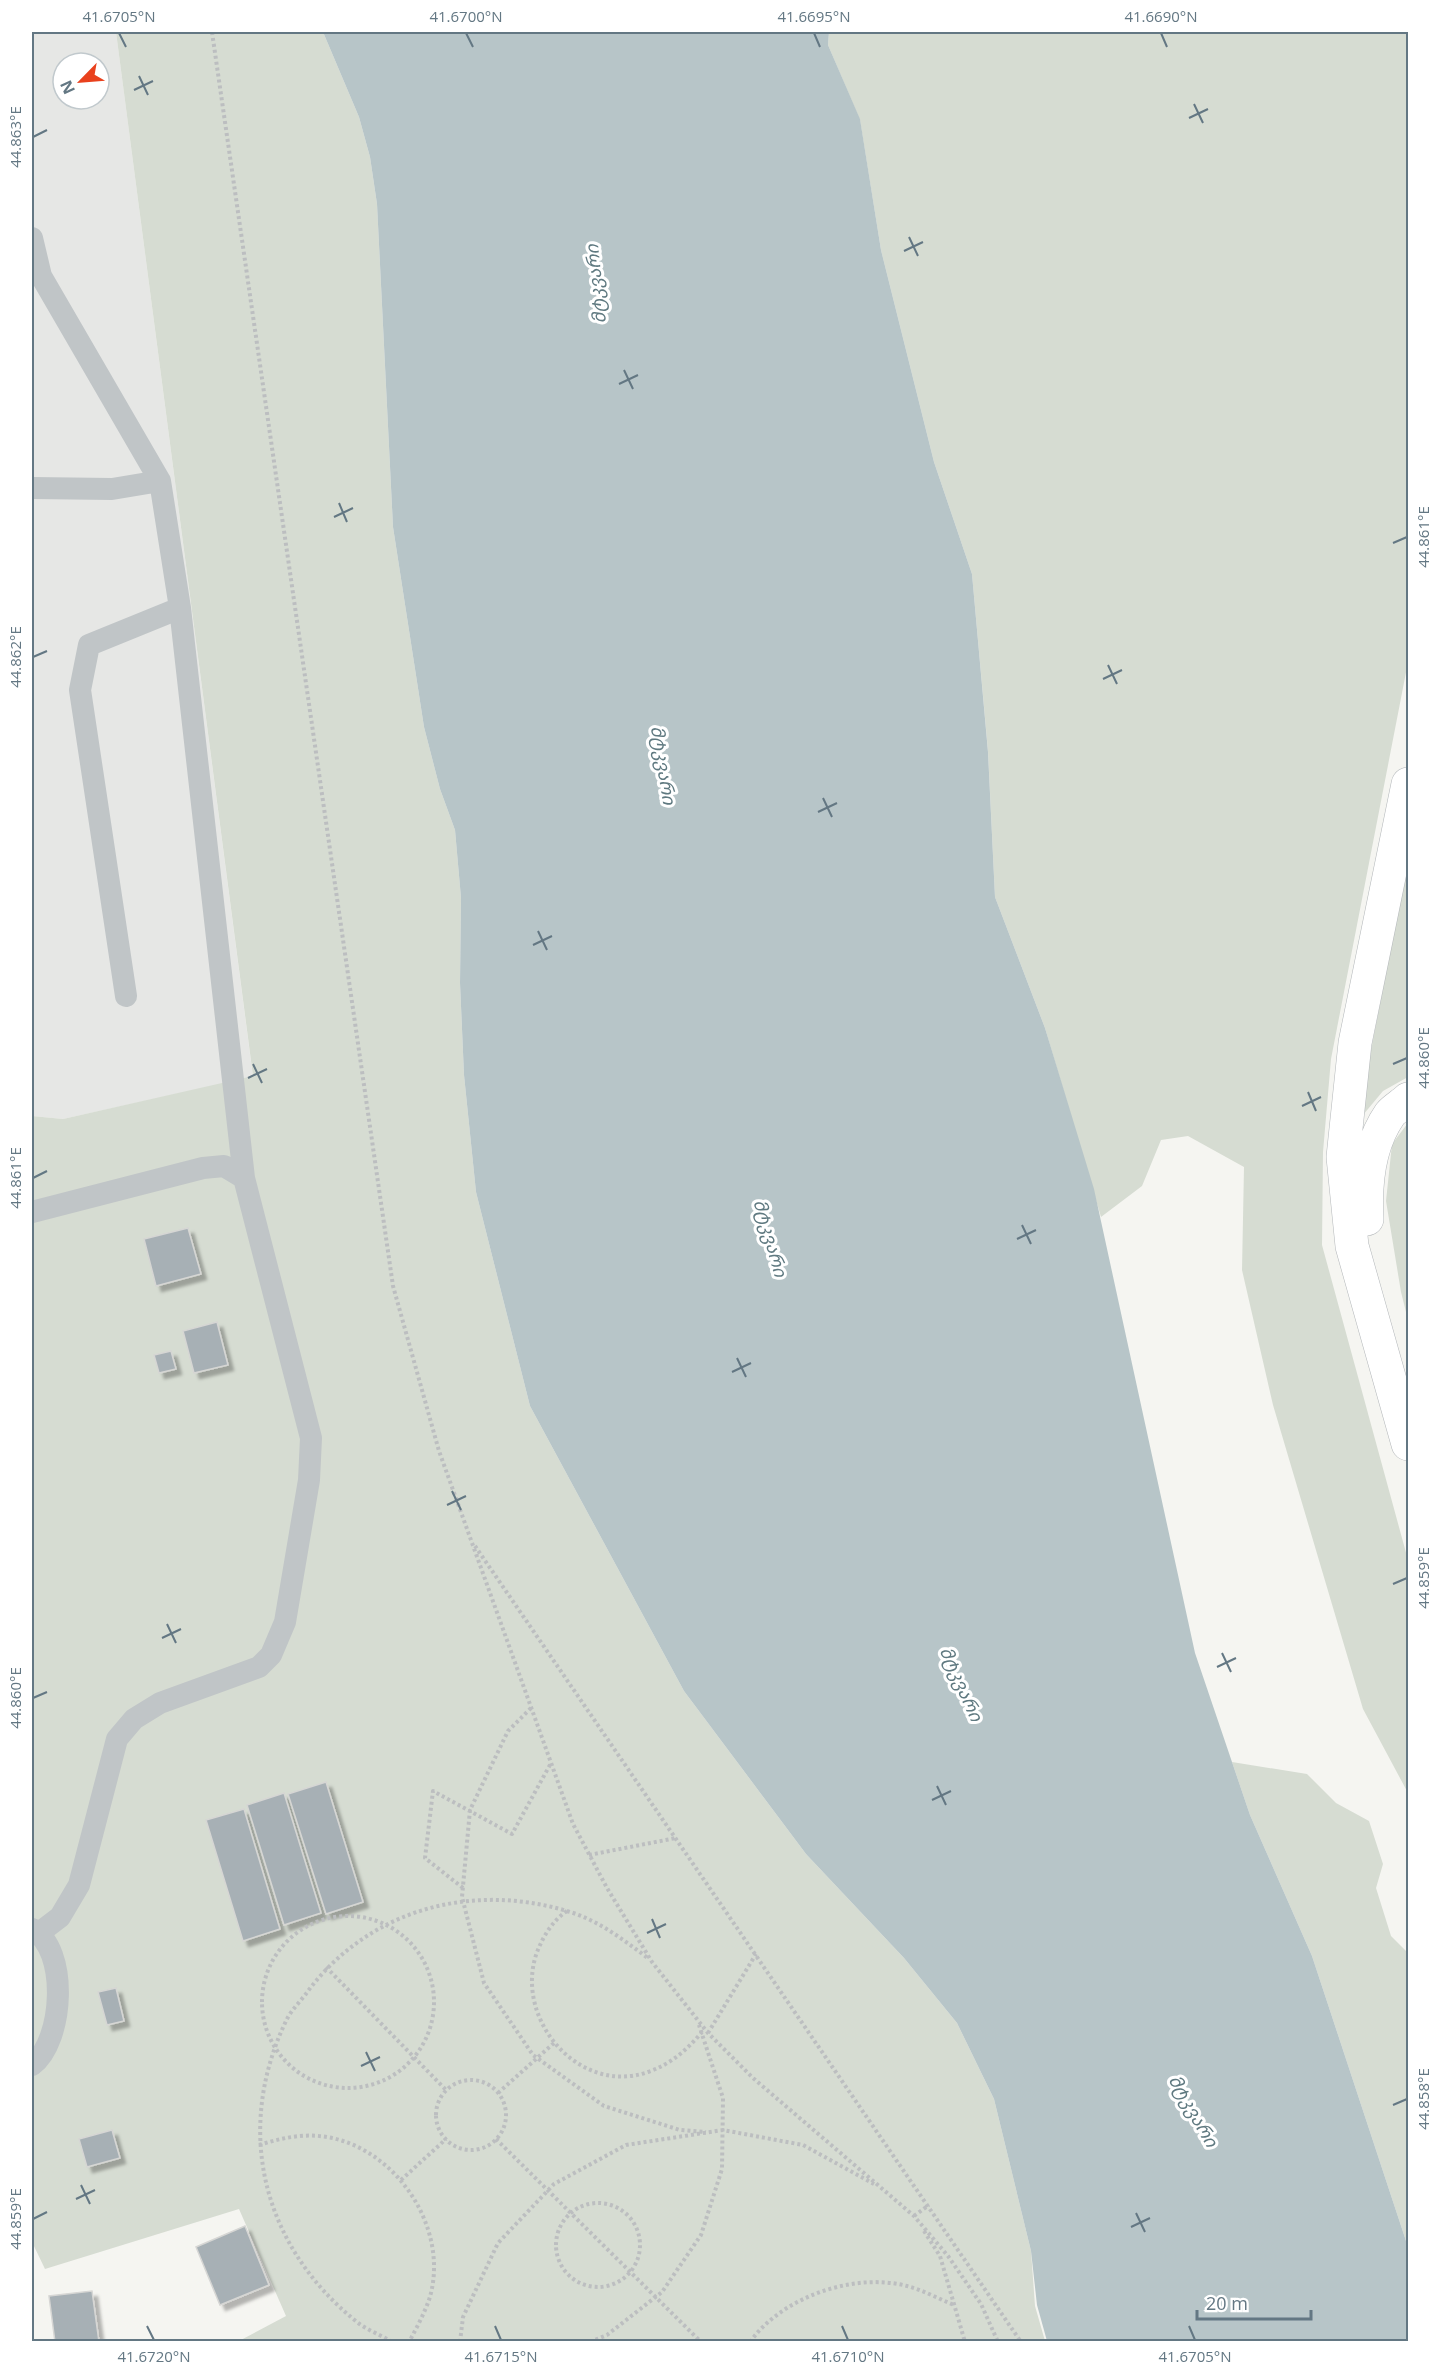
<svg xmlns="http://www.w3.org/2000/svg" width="1440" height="2373" viewBox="0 0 1440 2373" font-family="'Open Sans','Noto Sans Georgian',sans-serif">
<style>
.built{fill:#e6e7e5;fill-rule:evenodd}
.green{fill:#d6dcd2}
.water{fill:#b7c5c8}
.building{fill:#a7b0b5;stroke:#d6d6d4;stroke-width:1.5;filter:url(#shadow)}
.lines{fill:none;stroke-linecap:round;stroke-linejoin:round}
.highway-casing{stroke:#b3b7ba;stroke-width:34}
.path{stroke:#bcbec0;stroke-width:4;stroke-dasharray:3 3;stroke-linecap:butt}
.lane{stroke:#c0c5c7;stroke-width:22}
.highway{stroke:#fff;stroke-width:33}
.ticks{fill:none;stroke:#637783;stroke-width:2}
.labels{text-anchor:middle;stroke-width:6;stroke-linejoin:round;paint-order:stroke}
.water-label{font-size:18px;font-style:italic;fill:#5f7980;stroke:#fff}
.neatline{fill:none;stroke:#637783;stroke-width:2}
.ticks-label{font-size:15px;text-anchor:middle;fill:#637783}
</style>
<defs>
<filter id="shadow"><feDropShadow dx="5.5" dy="5.5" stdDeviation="1.5" flood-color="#0004"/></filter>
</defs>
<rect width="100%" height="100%" fill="#f5f5f1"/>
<path class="built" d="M32,32H116L253,1077L63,1119L32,1116ZM63,63H99V99H63Z"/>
<path class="green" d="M116,32H323L359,117L370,157L377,204L393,527L424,727L440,789L455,830L461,898L460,983L464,1075L476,1192L530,1406L684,1691L806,1854L904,1958L957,2023L994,2099L1031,2251L1035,2306L1045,2341H239L286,2316L239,2209L45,2269L32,2242V1116L63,1119L253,1076Z
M829,32H1408V662L1331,1059L1323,1152L1322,1245L1408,1560V1793L1363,1709L1273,1405L1242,1270L1244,1167L1188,1136L1161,1140L1142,1186L1101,1217L1045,1028L995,897L988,751L972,574L934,462L881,250L860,120L828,45Z
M1408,858V1077L1383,1091L1363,1115L1359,1113Z
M1408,1123V1320L1401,1292L1386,1201L1392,1144Z
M1232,1762L1307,1774L1336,1803L1369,1821L1383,1864L1376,1888L1391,1936L1408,1953V2247L1312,1956L1250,1815Z"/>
<path class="water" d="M323,32H829L828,45L860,119L881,250L934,462L972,574L988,752L995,897L1045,1028L1094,1189L1195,1653L1250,1815L1312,1956L1408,2247V2341H1047L1037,2305L1031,2251L994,2099L957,2023L904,1958L806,1854L684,1691L530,1406L476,1192L464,1075L460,983L461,898L455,830L440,789L424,727L393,527L377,204L370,157L359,117Z"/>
<path class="building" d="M188,1228L201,1274L156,1286L144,1239Z
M217,1322L228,1365L194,1373L183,1331Z
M171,1351L176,1369L159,1373L154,1355Z
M326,1782L363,1902L326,1914L288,1794Z
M284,1793L321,1913L284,1925L247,1805Z
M244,1809L280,1929L243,1941L206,1820Z
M116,1988L124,2021L107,2025L98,1992Z
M112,2130L120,2158L87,2167L79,2139Z
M245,2226L269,2285L220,2305L196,2247Z
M92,2291L99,2342H55L49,2296Z"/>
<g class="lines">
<defs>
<path id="highway" d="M1408,784L1355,1043L1343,1157L1352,1246L1408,1444
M1367,1219C1365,1184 1369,1144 1390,1114C1394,1109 1403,1104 1408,1099"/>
</defs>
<use href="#highway" class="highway-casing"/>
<path class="path" d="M212,32L393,1286L439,1451L573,1824L607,1888L652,1962L708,2033L753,2078L914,2216L948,2256L981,2304L998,2342
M475,1546L1021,2342
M531,1708L508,1731L470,1810L462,1897L484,1983L533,2055L604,2106L680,2130L706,2132
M589,1855L676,1838
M463,1888L425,1858L433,1791L512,1834L551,1763
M567,1911C552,1921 542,1938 536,1955C515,2020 579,2096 648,2072C671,2064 687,2050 702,2032
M262 2002a86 86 0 1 1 172 0a86 86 0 1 1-172 0Z
M326,1967L446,2090
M708,2033L756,1954
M436 2115a35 35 0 1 1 70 0a35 35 0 1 1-70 0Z
M498,2093L554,2043
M496,2139L701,2342
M259,2145C281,2138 304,2133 327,2137C398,2149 451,2231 429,2300C424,2314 416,2329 409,2342
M401,2180L446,2139
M556 2245a42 42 0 1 1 84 0a42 42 0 1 1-84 0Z
M914,2216L929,2205
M924,2231L940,2256L965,2342
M392,2342C381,2335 367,2330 357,2322C262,2246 234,2130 286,2021C291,2010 301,2001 308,1991C369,1910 470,1882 567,1911C598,1920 624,1940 649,1959
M460,2342L463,2317L498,2243L554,2184L626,2145L723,2130L803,2145L874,2184
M590,2342L607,2335L662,2292L701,2235L722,2169L723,2098L699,2025
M750,2342C782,2297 854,2272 907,2286C923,2290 939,2299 954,2305"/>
<path class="lane" d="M32,238L41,276L160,481
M32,488L112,489L160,481L180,608L244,1178
M126,996L80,690L89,645L180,608
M32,1212L203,1168L224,1166L244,1178L311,1438L309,1480L285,1622L271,1655L259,1667L160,1703L134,1719L117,1739L79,1885L60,1917L39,1933
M32,1929C69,1949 64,2041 32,2065"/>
<use href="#highway" class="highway"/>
</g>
<path class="ticks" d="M119,33L126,47M466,33L473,47M814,33L820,47M1161,33L1167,47M139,76L148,95M134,90L153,81M1194,104L1203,123M1189,118L1208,109M33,137L47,130M909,237L918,256M904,251L923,242M624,370L633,389M619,384L638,375M339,503L347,522M334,517L353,508M1393,543L1407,537M33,657L47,651M1108,665L1117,684M1103,679L1122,670M823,798L832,817M818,812L837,803M538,931L547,950M533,945L552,936M253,1064L262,1083M1393,1064L1407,1058M248,1078L267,1069M1308,1092L1316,1111M1302,1106L1321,1097M33,1178L47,1171M1022,1225L1031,1244M1017,1239L1036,1230M737,1358L746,1377M732,1372L751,1363M452,1491L461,1510M447,1505L466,1496M1393,1584L1407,1578M167,1624L176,1643M162,1638L181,1629M1222,1653L1231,1672M1217,1667L1236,1658M33,1698L47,1692M937,1786L946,1805M932,1800L951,1791M652,1919L660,1938M647,1933L666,1924M366,2052L375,2071M361,2066L380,2057M1393,2105L1407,2099M81,2185L90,2204M76,2199L95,2190M1136,2213L1145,2232M33,2219L47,2212M1131,2227L1150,2218M147,2326L154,2340M495,2326L501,2340M842,2326L848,2340M1189,2326L1195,2340"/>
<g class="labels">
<g class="water-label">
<text transform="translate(596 284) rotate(-96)" y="6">მტკვარი</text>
<text transform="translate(663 765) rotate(81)" y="6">მტკვარი</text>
<text transform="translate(770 1238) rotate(74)" y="6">მტკვარი</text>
<text transform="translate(961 1684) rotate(66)" y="6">მტკვარი</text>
<text transform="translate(1193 2111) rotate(60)" y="6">მტკვარი</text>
</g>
</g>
<rect width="1440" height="2373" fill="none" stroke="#ffffff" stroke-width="66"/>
<g transform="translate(81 81) rotate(245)"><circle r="28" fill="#ffffff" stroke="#c1c9cd" stroke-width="1.5"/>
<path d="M0-4.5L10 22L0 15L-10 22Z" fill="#e9411d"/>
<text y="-9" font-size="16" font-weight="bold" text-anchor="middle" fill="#637783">N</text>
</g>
<path d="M1197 2310v9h114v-9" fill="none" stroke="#637783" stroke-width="3"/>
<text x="1206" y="2310" font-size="18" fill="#637783" stroke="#ffffff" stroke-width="4.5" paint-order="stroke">20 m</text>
<rect x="33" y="33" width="1374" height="2307" class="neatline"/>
<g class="ticks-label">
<text x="119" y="22">41.6705°N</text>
<text x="466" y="22">41.6700°N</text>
<text x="814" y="22">41.6695°N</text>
<text x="1161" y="22">41.6690°N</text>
<text transform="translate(16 137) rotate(-90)" y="5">44.863°E</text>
<text transform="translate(1424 537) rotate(-90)" y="5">44.861°E</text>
<text transform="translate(16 657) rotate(-90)" y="5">44.862°E</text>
<text transform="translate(1424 1058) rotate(-90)" y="5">44.860°E</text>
<text transform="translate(16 1178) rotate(-90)" y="5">44.861°E</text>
<text transform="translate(1424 1578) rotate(-90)" y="5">44.859°E</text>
<text transform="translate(16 1698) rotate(-90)" y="5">44.860°E</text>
<text transform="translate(1424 2099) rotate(-90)" y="5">44.858°E</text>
<text transform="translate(16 2219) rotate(-90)" y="5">44.859°E</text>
<text x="154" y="2362">41.6720°N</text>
<text x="501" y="2362">41.6715°N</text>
<text x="848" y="2362">41.6710°N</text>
<text x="1195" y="2362">41.6705°N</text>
</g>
</svg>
